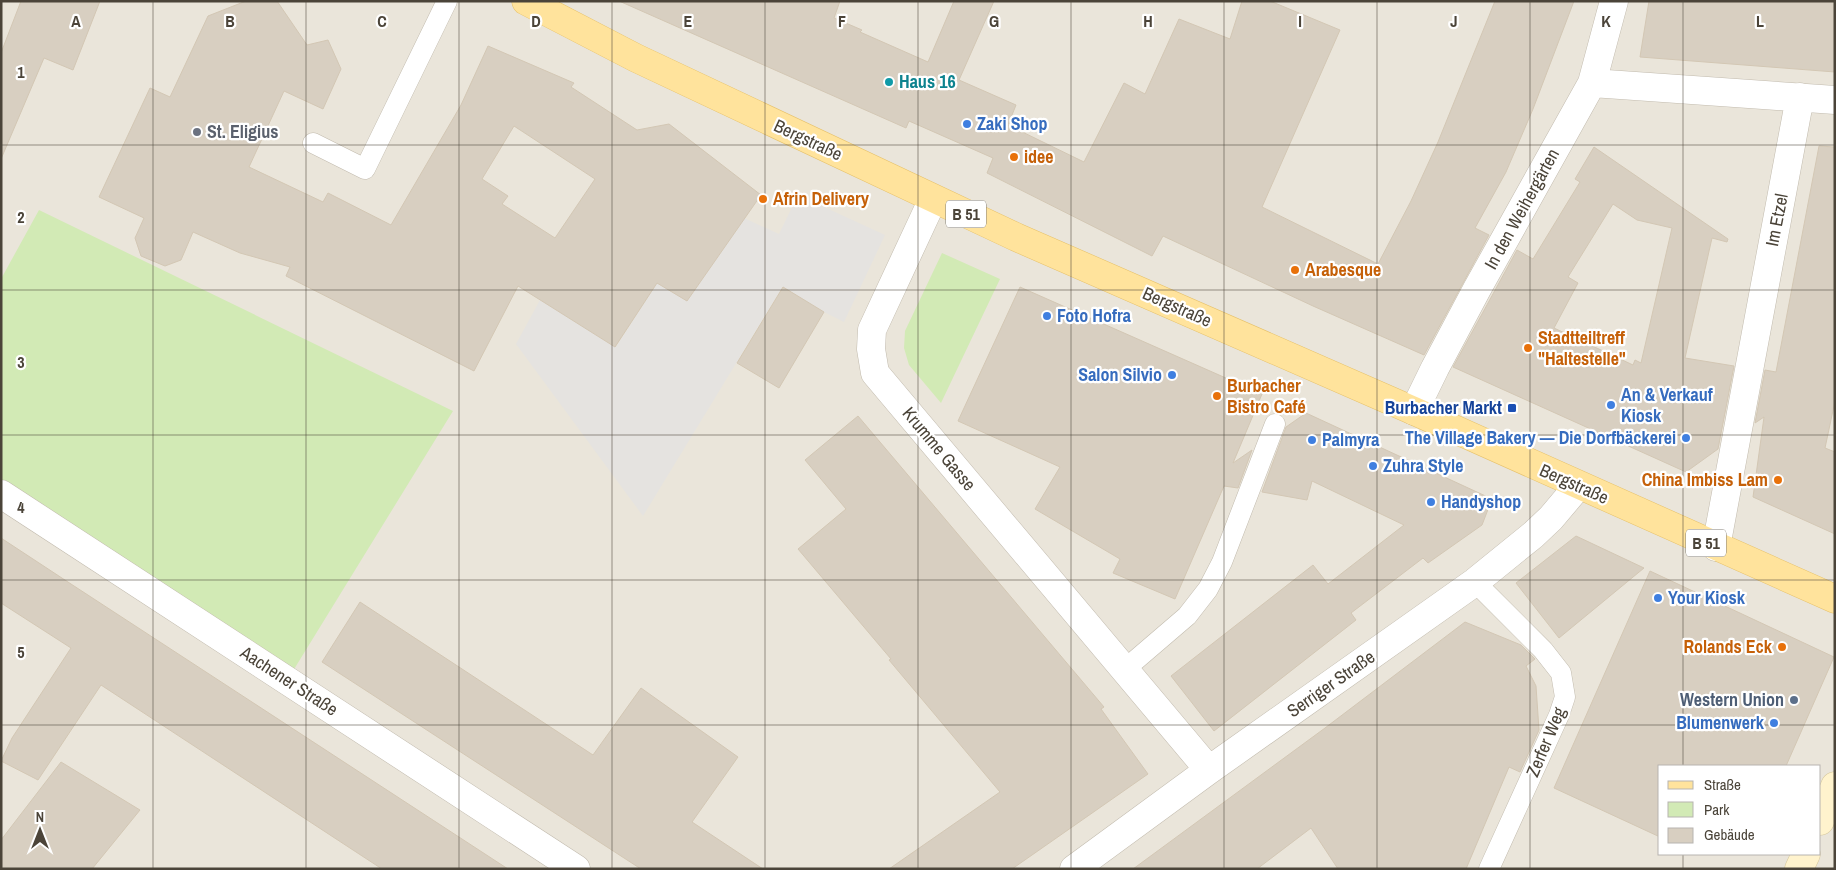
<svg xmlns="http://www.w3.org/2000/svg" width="1836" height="870" viewBox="0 0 1836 870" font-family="'Archivo Narrow',sans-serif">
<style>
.residential{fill:#eae5da;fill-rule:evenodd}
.green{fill:#d2eab5}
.parking{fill:#e5e3e0}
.building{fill:#d8cfc1;stroke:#d3c7b4;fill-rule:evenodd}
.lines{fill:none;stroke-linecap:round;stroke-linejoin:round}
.lane-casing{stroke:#c2bbae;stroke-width:21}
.street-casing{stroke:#c2bbae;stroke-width:29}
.secondary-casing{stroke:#d6c79b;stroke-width:29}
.primary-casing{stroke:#e6c16a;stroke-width:29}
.lane{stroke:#fff;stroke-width:20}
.street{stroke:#fff;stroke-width:28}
.secondary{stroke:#fff3cd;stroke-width:28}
.primary{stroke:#ffe39c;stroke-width:28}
.grid{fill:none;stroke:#4b4439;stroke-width:1;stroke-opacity:0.55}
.culture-dot{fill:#0f9aa8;stroke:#fff;stroke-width:2}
.shop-dot{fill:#3f7fe0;stroke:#fff;stroke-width:2}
.worship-dot{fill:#6b7280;stroke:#fff;stroke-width:2}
.food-dot{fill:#e8710a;stroke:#fff;stroke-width:2}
.transit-dot{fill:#1a4fb4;stroke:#fff;stroke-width:2}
.service-dot{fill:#5c6f8a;stroke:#fff;stroke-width:2}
.labels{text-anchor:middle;stroke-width:4.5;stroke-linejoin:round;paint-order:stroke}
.shield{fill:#fff;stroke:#817c74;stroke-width:1}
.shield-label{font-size:16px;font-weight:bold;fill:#4b4439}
.culture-label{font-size:18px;font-weight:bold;fill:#0d838f;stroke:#fff;text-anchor:start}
.shop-label{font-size:18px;font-weight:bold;fill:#366cbe;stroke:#fff;text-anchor:start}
.worship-label{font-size:18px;font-weight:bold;fill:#5b616d;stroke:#fff;text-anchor:start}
.street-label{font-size:18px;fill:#4b4439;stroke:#fff}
.food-label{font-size:18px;font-weight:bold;fill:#c56008;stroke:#fff;text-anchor:start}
.transit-label{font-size:18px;font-weight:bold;fill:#164399;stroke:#fff;text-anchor:end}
.service-label{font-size:18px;font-weight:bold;fill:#4e5e75;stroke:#fff;text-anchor:end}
.grid-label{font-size:16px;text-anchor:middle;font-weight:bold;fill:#4b4439;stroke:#fff;stroke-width:4.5;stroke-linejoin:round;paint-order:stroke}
</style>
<rect width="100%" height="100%" fill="#f6f3ec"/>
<path class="residential" d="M1,1H1835V869H1ZM1660,766H1820V854H1660Z"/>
<path class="green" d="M39,210L453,411L288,679L1,494V279Z
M942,253L1000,279L941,403L909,365L904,348L905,331Z"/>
<path class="parking" d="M798,195L885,235L844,322L824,312L782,288L643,516L516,344L540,300L616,347L657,283L744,218L779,234Z"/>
<path class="building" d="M21,1H100L73,70L44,58L1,159V53Z
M246,1H277L307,45L328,40L341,69L323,109L284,91L249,167L323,202L328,193L391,225L461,105L488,46L574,83L571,87L637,130L669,124L761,195L687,301L657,283L615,347L518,286L474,371L286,276L290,267L240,253L193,232L181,260L165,266L141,256L135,238L144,218L99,197L150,88L170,97L208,16ZM514,126L595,179L555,238L502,204L508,196L482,179Z
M619,1H840L834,18L862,30L860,32L928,62L954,1H994L959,80L1016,105L1008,125L1084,162L1124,83L1145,94L1179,19L1230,39L1242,1H1270L1340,30L1262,207L1378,264L1411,201L1438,142L1495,1H1574L1533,109L1506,172L1475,228L1489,235L1424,355L1313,306L1163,236L1152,256L987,173L993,158L909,121L906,128Z
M1649,1H1835V72L1640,57Z
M1819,146L1835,147V401L1825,448L1835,452V534L1753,497L1764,417L1755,423L1765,370L1776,372Z
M1594,147L1728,239L1727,242L1712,238L1685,358L1734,366L1718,449L1686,472L1453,367L1517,250L1533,259L1580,182L1575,179ZM1613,204L1637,220L1672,228L1641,363L1635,360L1633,365L1554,328L1578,283L1568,277Z
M783,287L824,312L779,388L737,363Z
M1020,287L1262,394L1233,463L1252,450L1238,488L1224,486L1175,599L1113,573L1120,559L1035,509L1060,467L958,421Z
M1306,413L1492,499L1482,525L1428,563L1423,558L1351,613L1356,620L1214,731L1171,676L1313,565L1328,584L1404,525L1312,481L1307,500L1262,492L1286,427Z
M858,416L1104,707L1101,709L1148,774L1012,869H889L1000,792L889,660L891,659L798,549L846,509L805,460Z
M1576,536L1644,568L1559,638L1516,583Z
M1,538L71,584L508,869H382L101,685L38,780L1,761L12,738L71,648L1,603Z
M1650,571L1834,657L1786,766H1660V837L1554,788Z
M360,602L593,755L641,688L738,757L692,822L763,869H641L322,662Z
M1465,622L1521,645L1535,659L1526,666L1536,686L1539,730L1520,772L1509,767L1466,869H1338L1311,828L1257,869H1133L1325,728Z
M61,762L140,810L92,869H1V840Z"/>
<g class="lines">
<defs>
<path id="lane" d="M313,143L365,169L447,1
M1475,582L1543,650L1561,673L1565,697L1559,715L1489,869
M1124,670L1187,616L1208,589L1222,562L1275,424"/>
<path id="street" d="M1592,83L1835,100
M933,199L872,330L871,349L875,373L1209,770
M1414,411L1435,368L1477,289L1592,83L1614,1
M1,494L576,869
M1716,547L1800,97
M1074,869L1209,770L1475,582L1533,535L1551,518L1578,486"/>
<path id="secondary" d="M1820,821L1835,786
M1799,869L1806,854"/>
<path id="primary" d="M526,1L636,58L1016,237L1414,411L1835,599"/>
</defs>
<use href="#lane" class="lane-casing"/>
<use href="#street" class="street-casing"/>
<use href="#secondary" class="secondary-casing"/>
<use href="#primary" class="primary-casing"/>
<use href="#lane" class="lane"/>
<use href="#street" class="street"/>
<use href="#secondary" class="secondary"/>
<use href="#primary" class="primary"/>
</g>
<path class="grid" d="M153,1V869M306,1V869M459,1V869M612,1V869M765,1V869M918,1V869M1071,1V869M1224,1V869M1377,1V869M1530,1V869M1683,1V766M1,145H1835M1,290H1835M1,435H1835M1,580H1835M1,725H1835M1683,854V869"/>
<circle class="culture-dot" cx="889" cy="82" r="5"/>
<g class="shop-dot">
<circle cx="967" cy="124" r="5"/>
<circle cx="1047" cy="316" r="5"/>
<circle cx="1172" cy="375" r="5"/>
<circle cx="1611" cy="405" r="5"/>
<circle cx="1686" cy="438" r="5"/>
<circle cx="1312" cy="440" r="5"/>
<circle cx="1373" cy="466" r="5"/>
<circle cx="1431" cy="502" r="5"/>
<circle cx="1658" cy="598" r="5"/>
<circle cx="1774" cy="723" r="5"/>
</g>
<circle class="worship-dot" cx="197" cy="132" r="5"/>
<g class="food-dot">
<circle cx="1014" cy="157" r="5"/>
<circle cx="763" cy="199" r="5"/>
<circle cx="1295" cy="270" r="5"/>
<circle cx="1528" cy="348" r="5"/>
<circle cx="1217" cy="396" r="5"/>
<circle cx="1778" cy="480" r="5"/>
<circle cx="1782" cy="647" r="5"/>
</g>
<rect class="transit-dot" x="1507" y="403" width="10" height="10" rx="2.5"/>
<circle class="service-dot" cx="1794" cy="700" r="5"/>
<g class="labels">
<g class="shield">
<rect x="946" y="200.5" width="40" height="27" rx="4"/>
<rect x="1686" y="529.5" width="40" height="27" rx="4"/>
</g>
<g class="shield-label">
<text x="966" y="220">B 51</text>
<text x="1706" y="549">B 51</text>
</g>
<g class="culture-label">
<text x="899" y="88">Haus 16</text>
</g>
<g class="shop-label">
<text x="977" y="130">Zaki Shop</text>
<text x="1057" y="322">Foto Hofra</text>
<text x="1162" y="381" text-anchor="end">Salon Silvio</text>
<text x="1621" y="401">An &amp; Verkauf<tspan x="1621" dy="21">Kiosk</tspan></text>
<text x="1676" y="444" text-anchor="end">The Village Bakery — Die Dorfbäckerei</text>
<text x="1322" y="446">Palmyra</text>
<text x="1383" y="472">Zuhra Style</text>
<text x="1441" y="508">Handyshop</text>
<text x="1668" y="604">Your Kiosk</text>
<text x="1764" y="729" text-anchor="end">Blumenwerk</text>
</g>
<g class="worship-label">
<text x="207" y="138">St. Eligius</text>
</g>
<g class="street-label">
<text transform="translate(808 140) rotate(25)" y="6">Bergstraße</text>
<text transform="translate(1522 209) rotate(-61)" y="6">In den Weihergärten</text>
<text transform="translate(1777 220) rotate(-79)" y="6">Im Etzel</text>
<text transform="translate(1177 307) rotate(24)" y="6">Bergstraße</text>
<text transform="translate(939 449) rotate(50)" y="6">Krumme Gasse</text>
<text transform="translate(1574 484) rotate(24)" y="6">Bergstraße</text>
<text transform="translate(289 681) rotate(33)" y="6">Aachener Straße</text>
<text transform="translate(1331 684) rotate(-35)" y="6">Serriger Straße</text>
<text transform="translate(1546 742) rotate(-67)" y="6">Zerfer Weg</text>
</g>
<g class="food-label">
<text x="1024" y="163">idee</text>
<text x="773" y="205">Afrin Delivery</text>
<text x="1305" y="276">Arabesque</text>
<text x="1538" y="344">Stadtteiltreff<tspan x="1538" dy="21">"Haltestelle"</tspan></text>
<text x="1227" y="392">Burbacher<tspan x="1227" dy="21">Bistro Café</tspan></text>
<text x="1768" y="486" text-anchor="end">China Imbiss Lam</text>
<text x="1772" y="653" text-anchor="end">Rolands Eck</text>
</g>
<g class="transit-label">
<text x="1502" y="414">Burbacher Markt</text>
</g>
<g class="service-label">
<text x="1784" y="706">Western Union</text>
</g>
</g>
<g class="grid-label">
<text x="76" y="27">A</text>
<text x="230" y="27">B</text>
<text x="382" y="27">C</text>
<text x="536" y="27">D</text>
<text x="688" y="27">E</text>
<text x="842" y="27">F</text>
<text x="994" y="27">G</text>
<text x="1148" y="27">H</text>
<text x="1300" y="27">I</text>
<text x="1454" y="27">J</text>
<text x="1606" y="27">K</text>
<text x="1760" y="27">L</text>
<text x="21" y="78">1</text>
<text x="21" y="223">2</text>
<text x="21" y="368">3</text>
<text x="21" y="513">4</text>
<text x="21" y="658">5</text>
</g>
<rect width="1836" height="870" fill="none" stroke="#4b4439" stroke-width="5"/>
<rect x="1658" y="765" width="162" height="90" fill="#ffffff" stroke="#b7b4b0"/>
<rect x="1668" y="781" width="25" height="8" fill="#ffe39c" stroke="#b7b4b0"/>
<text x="1704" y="790" font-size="15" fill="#4b4439">Straße</text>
<rect x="1668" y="802" width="25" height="15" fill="#d2eab5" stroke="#b7b4b0"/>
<text x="1704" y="815" font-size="15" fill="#4b4439">Park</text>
<rect x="1668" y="828" width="25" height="15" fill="#d8cfc1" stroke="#b7b4b0"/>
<text x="1704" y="840" font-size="15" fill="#4b4439">Gebäude</text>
<g transform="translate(40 830)" stroke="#ffffff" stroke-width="4" paint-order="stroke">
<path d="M0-4L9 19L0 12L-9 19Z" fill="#4b4439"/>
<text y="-8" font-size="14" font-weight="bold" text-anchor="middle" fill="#4b4439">N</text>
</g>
</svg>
